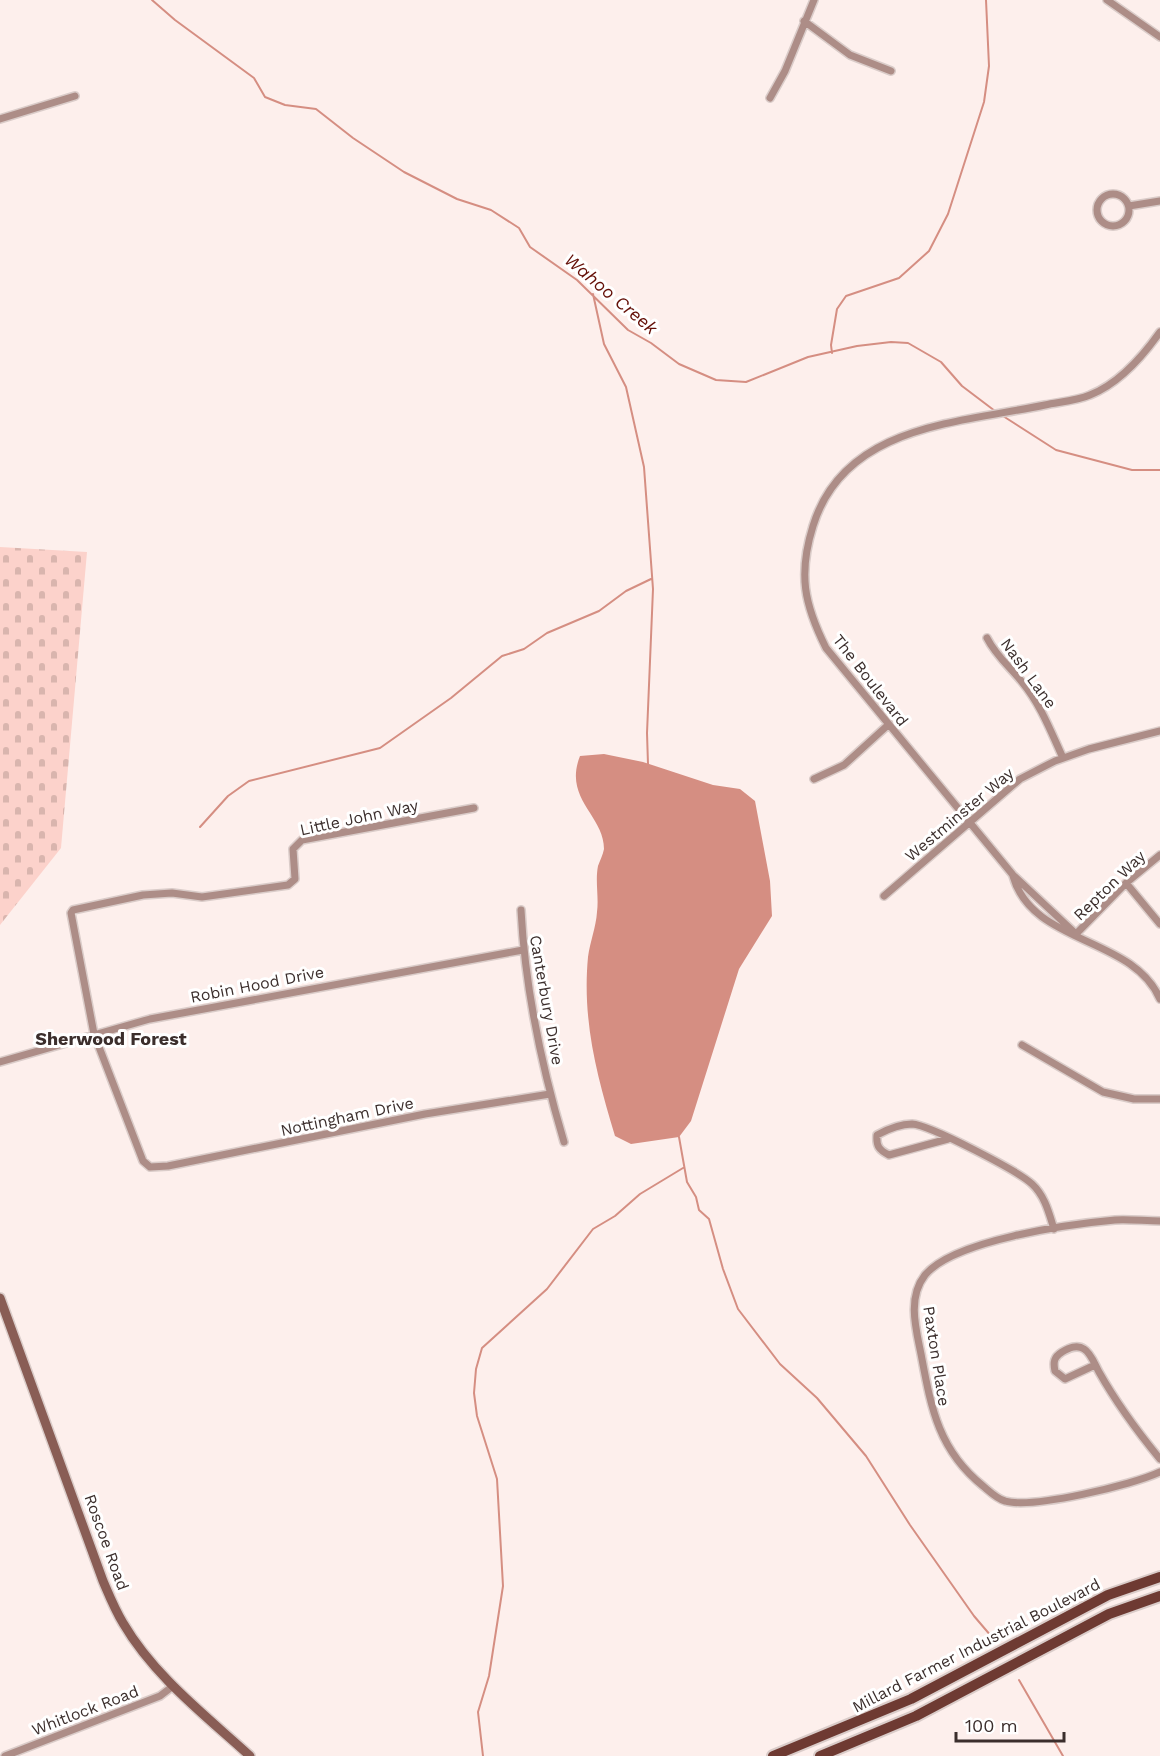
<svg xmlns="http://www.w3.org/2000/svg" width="1160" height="1756" viewBox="0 0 1160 1756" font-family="'Work Sans',sans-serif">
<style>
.cemetery{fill:url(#cemetery-stones)}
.water{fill:#d58e82}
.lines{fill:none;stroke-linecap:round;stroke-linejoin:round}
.stream{stroke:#d58e82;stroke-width:2}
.minor-casing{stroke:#daccc9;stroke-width:10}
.secondary-casing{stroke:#daccc9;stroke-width:12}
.primary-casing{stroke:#daccc9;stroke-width:14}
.minor{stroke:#ad8d87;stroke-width:7}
.secondary{stroke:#895d55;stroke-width:9}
.primary{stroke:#6e3a32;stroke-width:10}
.labels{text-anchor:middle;stroke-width:6;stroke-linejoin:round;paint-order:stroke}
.street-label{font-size:16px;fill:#3b2e2c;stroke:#fff}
.water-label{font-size:18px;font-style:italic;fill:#640f07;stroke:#fff}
.neighbourhood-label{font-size:18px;font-weight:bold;fill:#3b2e2c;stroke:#fff}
</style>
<defs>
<pattern id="cemetery-stones" width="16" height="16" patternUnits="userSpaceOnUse" patternTransform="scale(1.5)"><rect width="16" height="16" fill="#fcd2cb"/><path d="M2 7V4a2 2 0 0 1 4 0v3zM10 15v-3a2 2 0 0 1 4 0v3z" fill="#d9b5ae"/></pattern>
</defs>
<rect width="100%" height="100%" fill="#fdefec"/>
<path class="cemetery" d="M0,547L87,552L61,848L0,925Z"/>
<path class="water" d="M604,754L643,762L713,785L740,789L755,801L770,881L772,916L739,969L691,1121L679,1137L631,1144L615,1136C597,1076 582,1021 588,957C590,942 596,927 597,912C599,897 595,881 598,866C600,860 603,855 604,849C604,815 563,799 580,756Z"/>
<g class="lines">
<path class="stream" d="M152,0L175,20L254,78L265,97L285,105L316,109L353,138L404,172L457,199L491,210L519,228L530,247L577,280L628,330L651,343L679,364L716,380L746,382L808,357L857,346L891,342L908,343L941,362L962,386L995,411
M593,294L604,344L626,387L644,467L653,589L647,733L648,764
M832,353L831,345L837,309L846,296L899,278L929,251L948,214L984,102L989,66L986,0
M1003,416L1056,450L1132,470H1160
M200,827L228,796L249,781L380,748L451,698L502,656L524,649L547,633L599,611L626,591L651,579
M679,1137L687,1182L696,1197L699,1210L709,1219L723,1269L738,1309L780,1364L817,1398L866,1456L910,1525L974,1616L997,1643
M1019,1680L1063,1756
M483,1756L478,1712L489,1676L503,1586L497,1479L477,1416L474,1393L476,1369L482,1348L547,1289L593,1229L615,1216L640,1194L683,1168"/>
<defs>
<path id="minor" d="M1107,0L1160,37
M804,21L850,55L891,71
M770,98L785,71L814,0
M0,119L75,96
M1097 210a16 16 0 1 1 32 0a16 16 0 1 1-32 0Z
M1129,206L1160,201
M987,638C996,656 1010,667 1022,682C1041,705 1051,732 1063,758
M814,779L844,765L888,725
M474,808L302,840L293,849L295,879L288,885L202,897L172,893L143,895L73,910L71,913L94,1034L143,1161L150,1167L168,1166L425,1114L550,1094
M1013,876C1032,945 1133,936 1160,999
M1126,883L1160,924
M884,896L1020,779L1055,761L1089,749L1160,731
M521,910C525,988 542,1068 564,1142
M1076,934L1013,875L826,648C804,604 798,574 813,526C844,425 958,423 1045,405C1059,402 1076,401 1090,395C1118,384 1143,356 1160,332
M1076,934L1126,883L1160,855
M1022,1045L1103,1092L1134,1099H1160
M0,1062L150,1019L523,950
M948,1139L889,1155C879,1150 876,1146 877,1135C888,1129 900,1124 912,1124C930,1125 1018,1171 1032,1184C1045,1196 1049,1213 1054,1229
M1160,1221C1145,1221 1129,1219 1115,1220C1070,1224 954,1240 925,1275C907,1298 916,1329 921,1354C931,1407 938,1450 983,1486C989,1491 997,1499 1005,1501C1032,1509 1133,1485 1160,1472
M1095,1365L1065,1379L1055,1371C1053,1362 1054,1357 1062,1352C1069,1348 1077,1344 1084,1349C1091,1353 1095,1365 1099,1372C1117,1404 1137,1431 1160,1459
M5,1756L160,1696L173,1686"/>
<path id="secondary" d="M0,1298L103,1581C109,1595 115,1610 123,1623C154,1676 205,1715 250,1756"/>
<path id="primary" d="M773,1756L911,1699L1108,1595L1160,1577
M820,1756L916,1716L1109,1614L1160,1596"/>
</defs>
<use href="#minor" class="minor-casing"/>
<use href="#secondary" class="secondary-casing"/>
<use href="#primary" class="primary-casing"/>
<use href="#minor" class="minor"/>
<use href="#secondary" class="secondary"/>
<use href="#primary" class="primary"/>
</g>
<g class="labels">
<g class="street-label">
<text transform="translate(1029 673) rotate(54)" y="6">Nash Lane</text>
<text transform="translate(871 680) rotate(52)" y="6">The Boulevard</text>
<text transform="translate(959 814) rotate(-40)" y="6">Westminster Way</text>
<text transform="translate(359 817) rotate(-12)" y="6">Little John Way</text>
<text transform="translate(1109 885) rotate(-44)" y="6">Repton Way</text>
<text transform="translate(257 984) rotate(-11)" y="6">Robin Hood Drive</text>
<text transform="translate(547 1000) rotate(80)" y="6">Canterbury Drive</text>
<text transform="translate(347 1116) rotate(-12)" y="6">Nottingham Drive</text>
<text transform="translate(937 1356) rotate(81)" y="6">Paxton Place</text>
<text transform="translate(107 1542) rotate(70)" y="6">Roscoe Road</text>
<text transform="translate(976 1645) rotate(-27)" y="6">Millard Farmer Industrial Boulevard</text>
<text transform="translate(85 1710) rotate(-21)" y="6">Whitlock Road</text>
</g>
<g class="water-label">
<text transform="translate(611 294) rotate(40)" y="6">Wahoo Creek</text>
</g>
<g class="neighbourhood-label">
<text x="111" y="1045">Sherwood Forest</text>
</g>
</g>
<path d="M956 1732v9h108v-9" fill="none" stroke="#3b2e2c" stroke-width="3"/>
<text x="965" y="1732" font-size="18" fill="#3b2e2c" stroke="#ffffff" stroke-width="4.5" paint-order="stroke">100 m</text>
</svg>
